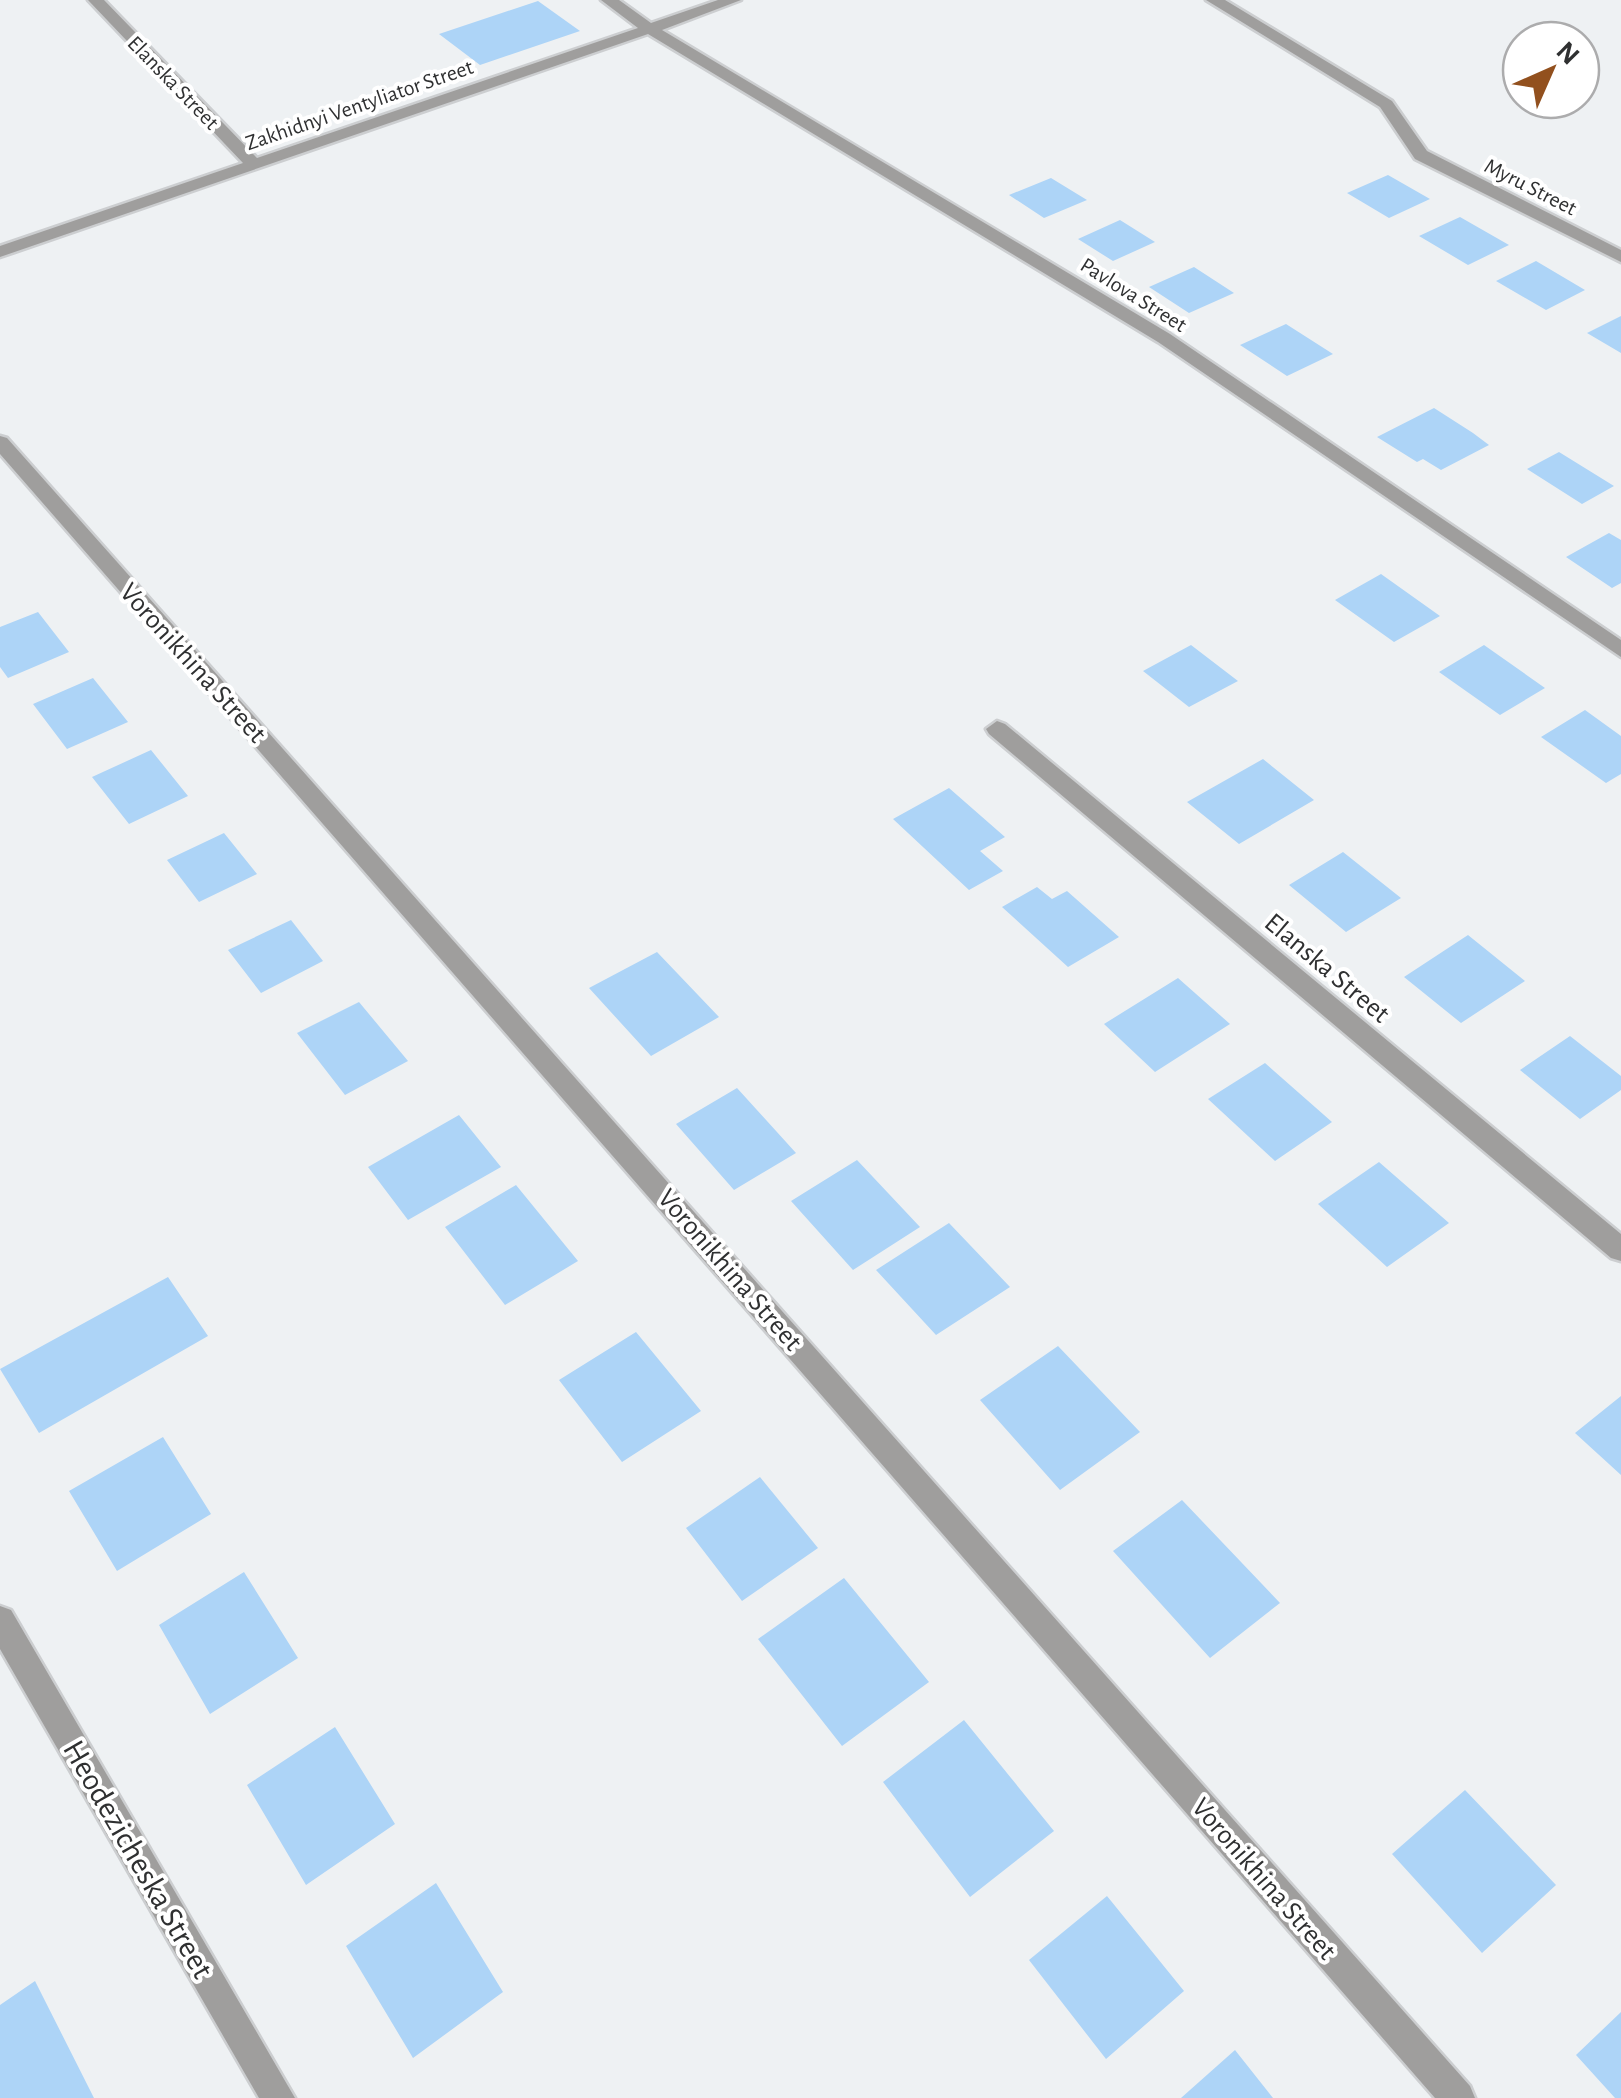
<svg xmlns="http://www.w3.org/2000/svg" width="1621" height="2098" viewBox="0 0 1621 2098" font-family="'Alegreya Sans',sans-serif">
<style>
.building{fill:#add4f7}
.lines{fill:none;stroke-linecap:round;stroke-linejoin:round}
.minor-casing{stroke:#ccced0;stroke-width:5}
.minor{fill:#9f9e9d;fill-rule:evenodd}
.labels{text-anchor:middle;stroke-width:8;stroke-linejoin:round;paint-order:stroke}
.far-street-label{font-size:22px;fill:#2f3031;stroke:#fff}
.street-label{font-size:28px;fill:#2f3031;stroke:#fff}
.near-street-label{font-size:32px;fill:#2f3031;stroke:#fff}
</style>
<rect width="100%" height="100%" fill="#eef1f3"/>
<path class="building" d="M538,1L580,31L480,65L439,34Z
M1388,175L1430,199L1389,218L1347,193Z
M1051,178L1087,200L1044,218L1009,195Z
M1460,217L1509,245L1468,265L1419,236Z
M1120,220L1155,242L1113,261L1078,239Z
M1536,261L1585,290L1546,310L1496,281Z
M1194,267L1234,293L1189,313L1149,287Z
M1621,316V353L1587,333Z
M1286,324L1333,354L1287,376L1240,345Z
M1434,408L1473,433L1489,445L1441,470L1423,459L1417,462L1377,437Z
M1559,452L1614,486L1582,504L1527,469Z
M1609,533L1621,540V583L1612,588L1566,557Z
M1381,574L1440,616L1394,642L1335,600Z
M38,612L69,652L8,678L0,667V627Z
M1191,645L1238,681L1189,707L1143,671Z
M1484,645L1545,688L1500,715L1439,672Z
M93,678L128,722L67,749L33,704Z
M1585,710L1621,736V774L1606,783L1541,737Z
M151,750L188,796L129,824L92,777Z
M1263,759L1314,800L1239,844L1187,802Z
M949,788L1005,837L980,851L1003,871L969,890L893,819Z
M224,833L257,874L199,902L167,860Z
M1343,852L1401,898L1346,932L1289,885Z
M1037,887L1052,899L1067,891L1119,937L1068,967L1002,907Z
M291,920L323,961L261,993L228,950Z
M1468,935L1525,981L1461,1023L1404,977Z
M657,952L719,1017L651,1056L589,988Z
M1178,978L1230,1024L1155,1072L1104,1024Z
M359,1002L408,1061L345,1095L297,1033Z
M1570,1036L1621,1076V1090L1580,1119L1520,1070Z
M1265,1063L1332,1122L1275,1161L1208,1099Z
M737,1088L796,1153L734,1190L676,1124Z
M459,1115L501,1167L408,1220L368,1167Z
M857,1160L920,1227L853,1270L791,1201Z
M1379,1162L1449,1223L1387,1267L1318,1204Z
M516,1185L578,1261L505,1305L445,1227Z
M949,1223L1010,1287L936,1335L876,1270Z
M168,1277L208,1336L39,1433L0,1369Z
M636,1332L701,1411L622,1462L559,1380Z
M1058,1346L1140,1432L1060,1490L980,1400Z
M1621,1396V1475L1575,1433Z
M163,1437L211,1514L117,1571L69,1491Z
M760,1477L818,1548L742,1601L686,1528Z
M1182,1500L1280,1603L1210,1658L1113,1551Z
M244,1572L298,1658L210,1714L159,1625Z
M844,1578L929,1682L842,1746L758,1639Z
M964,1720L1054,1831L970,1897L883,1782Z
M335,1727L395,1824L306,1885L247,1785Z
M1465,1790L1556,1885L1482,1953L1392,1854Z
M436,1883L503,1992L413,2058L346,1946Z
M1107,1896L1184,1991L1106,2059L1029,1960Z
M35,1981L94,2098H0V2005Z
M1621,2012V2098H1615L1576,2055Z
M1235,2050L1273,2098H1181Z"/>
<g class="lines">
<defs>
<path id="minor" d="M88,0H104L257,158L638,28L601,0H619L651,23L718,0H741L662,30L1170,334L1621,640V657L1158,342L648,34L0,257V246L243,163Z
M1206,0H1225L1392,101L1427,151L1621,250V262L1415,159L1380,107Z
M0,436L7,438L1470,2086L1475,2098H1435L0,454Z
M997,721L1005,724L1621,1234V1261L1611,1258L989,734L986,729Z
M0,1606L11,1610L295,2098H259L0,1649Z"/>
</defs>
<use href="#minor" class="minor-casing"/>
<use href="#minor" class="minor"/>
</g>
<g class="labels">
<g class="far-street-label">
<text transform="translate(174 82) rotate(46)" y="8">Elanska Street</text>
<text transform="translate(359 104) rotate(-19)" y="8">Zakhidnyi Ventyliator Street</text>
<text transform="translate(1531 186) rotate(27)" y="8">Myru Street</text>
<text transform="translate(1134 294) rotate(32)" y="8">Pavlova Street</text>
</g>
<g class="street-label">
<text transform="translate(194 662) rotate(48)" y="10">Voronikhina Street</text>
<text transform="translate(1328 967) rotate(40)" y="10">Elanska Street</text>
<text transform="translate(731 1269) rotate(49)" y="10">Voronikhina Street</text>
<text transform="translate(1265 1878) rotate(49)" y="10">Voronikhina Street</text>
</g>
<g class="near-street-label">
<text transform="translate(139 1859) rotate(60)" y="11">Heodezicheska Street</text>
</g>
</g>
<g transform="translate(1551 70) rotate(45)"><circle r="48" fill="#ffffff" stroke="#acacad" stroke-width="2.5"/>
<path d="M0-8L18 38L0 25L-18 38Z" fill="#92501e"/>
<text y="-15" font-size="28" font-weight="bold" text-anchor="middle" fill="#2f3031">N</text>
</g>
</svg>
